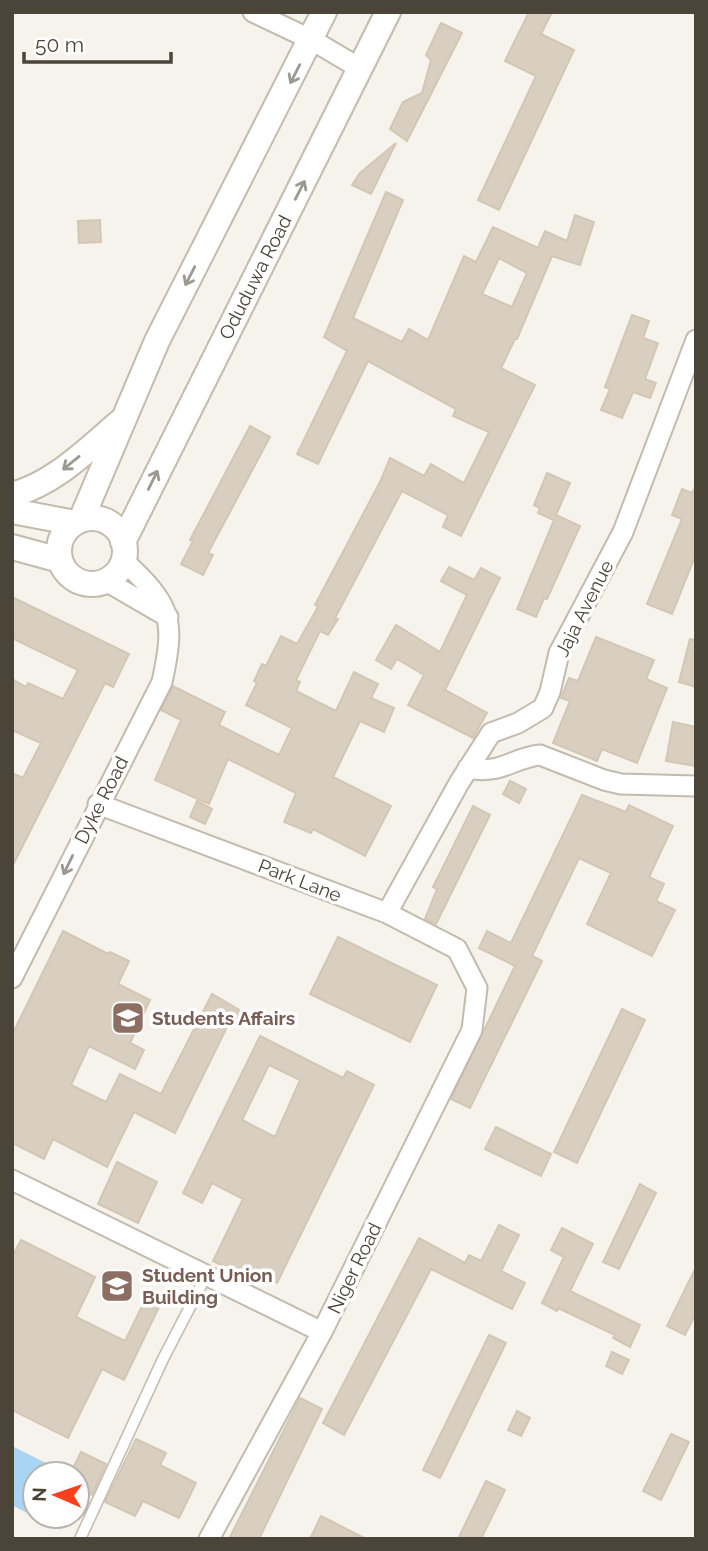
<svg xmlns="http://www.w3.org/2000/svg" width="708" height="1551" viewBox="0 0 708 1551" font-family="Raleway,sans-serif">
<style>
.water{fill:#a9d4f2}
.building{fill:#d8cfc1;stroke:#d3c7b4;stroke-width:2;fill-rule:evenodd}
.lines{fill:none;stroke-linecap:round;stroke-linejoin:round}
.service-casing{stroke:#c2bbae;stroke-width:13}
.minor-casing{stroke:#c2bbae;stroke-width:23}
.tertiary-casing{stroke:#c2bbae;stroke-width:28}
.service{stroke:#fff;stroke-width:10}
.minor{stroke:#fff;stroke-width:19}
.tertiary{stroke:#fff;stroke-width:24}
.oneway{stroke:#9c9892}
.labels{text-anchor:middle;stroke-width:7;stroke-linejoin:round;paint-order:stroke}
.street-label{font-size:19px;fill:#4b4439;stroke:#fff}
.education-label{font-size:19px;font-weight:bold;fill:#785e54;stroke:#fff;text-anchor:start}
</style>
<rect width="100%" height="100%" fill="#f6f3ec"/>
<path class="water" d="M12,1446L56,1468L52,1474H35V1504L29,1514L12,1505Z"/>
<path class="building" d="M529,12H552L541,34L574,50L499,210L478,200L536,76L505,61Z
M441,23L462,33L407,141L390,129L403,102L422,93L431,60L426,55Z
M396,143L371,194L352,185L360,173Z
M386,192L403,200L353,318L402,342L409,329L428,340L464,256L476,262L493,227L538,248L545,231L567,241L575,215L594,222L580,265L552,256L517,339H515L501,368L535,385L461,536L443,527L448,515L402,491L335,618L338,619L328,635L320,631L296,680L300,682L296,691L336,711L354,672L378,684L371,698L394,708L384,732L360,721L333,777L391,806L365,856L313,829L311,833L284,822L296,793L228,759L209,804L155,780L181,720L161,710L173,686L225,712L219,725L279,755L292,728L246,705L257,683L254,681L262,664L266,666L281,636L297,644L318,607L315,605L381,480L390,458L424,476L431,464L464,483L489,432L453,416L456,409L368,361L318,464L297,454L347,351L324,337ZM499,258L527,273L512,307L482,294Z
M100,220L101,242L79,243L78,221Z
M632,315L649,321L643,338L658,343L645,379L656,383L650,398L633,392L622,418L601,410L610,389L605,387Z
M250,426L270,437L208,553L213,555L203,575L181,564L193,541L190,540Z
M547,473L570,483L556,515L580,526L547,599L544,598L536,617L517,609L554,520L538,513L540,508L534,505Z
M696,486V554L672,614L647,604L682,519L672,515L682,489L692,493Z
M449,567L474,580L481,568L500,578L445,690L487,713L473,738L408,705L424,675L397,659L391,669L376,660L396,625L440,652L467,595L441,581Z
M12,597L129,654L113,687L105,683L12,867V773L23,778L41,743L12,730V679L26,687L28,683L63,699L78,670L12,638Z
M596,637L654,660L646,679L667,688L637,763L602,749L597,761L553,743L570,701L561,698L569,678L578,681Z
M690,639L696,640V687L679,682Z
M673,722L696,727V766L666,761Z
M510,781L526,789L519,803L503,794Z
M582,795L626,812L629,805L673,826L649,877L664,884L656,901L675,910L652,956L587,924L611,873L579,858L532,956L542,961L470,1108L451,1099L515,966L479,948L487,931L511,943Z
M197,801L212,809L205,824L190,817Z
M473,806L490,815L436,924L425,919L437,889L433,887Z
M63,931L108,954L110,952L129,961L118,984L150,1000L130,1043L144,1050L135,1069L89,1046L71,1085L106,1102L120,1074L161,1094L212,994L241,1011L232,1027L228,1025L175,1133L134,1112L107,1167L53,1139L44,1159L12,1143V1035Z
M338,937L437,985L410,1042L310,994Z
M622,1009L645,1020L577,1163L554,1152Z
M260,1036L343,1078L347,1071L374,1085L277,1283L246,1268L242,1275L213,1261L243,1199L212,1183L202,1203L183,1193ZM269,1065L300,1080L275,1137L242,1120Z
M496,1127L551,1154L541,1176L485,1149Z
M117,1162L157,1182L138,1223L98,1204Z
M640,1184L656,1193L619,1269L603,1262Z
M499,1225L519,1235L501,1271L525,1283L512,1309L431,1269L344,1435L323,1423L419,1238L465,1263L469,1255L481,1261Z
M562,1228L593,1244L570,1291L640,1325L630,1347L613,1338L615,1335L558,1308L557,1311L542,1303L564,1257L551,1250Z
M21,1240L95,1277L76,1317L125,1341L146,1298L160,1305L124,1380L102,1369L68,1438L12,1410V1257Z
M696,1267V1313L685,1335L667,1326Z
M489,1335L506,1343L440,1478L423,1470Z
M612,1352L629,1360L622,1374L606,1366Z
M300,1398L322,1409L259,1539H229Z
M517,1411L530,1418L521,1436L508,1430Z
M671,1434L689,1442L661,1500L643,1491Z
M136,1439L166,1453L160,1465L196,1483L179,1518L143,1501L135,1516L105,1502Z
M81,1452L106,1464L92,1495L77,1488V1471L73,1468Z
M486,1481L505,1490L481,1539H458Z
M321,1516L366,1539H310Z"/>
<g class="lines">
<defs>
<path id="service" d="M80,1539L163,1359L206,1276"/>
<path id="minor" d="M253,12L312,40L361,69
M106,581L168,617
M468,768C501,775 512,758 540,755L604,780L621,784L696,786
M98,804L387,913L457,949L477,988L472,1030L322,1332L209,1539
M387,913L459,783L491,733L518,723L543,708L550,692L559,653L623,532L696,340
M12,978L162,682C176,618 171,605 123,560
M12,1180L322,1332"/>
<path id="tertiary" d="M12,495C55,483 87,450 120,422
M12,511L75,523
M59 551a33 33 0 1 1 66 0a33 33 0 1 1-66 0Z
M81,520L157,341L324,12
M123,542L388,12
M12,547L60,560"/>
</defs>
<use href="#service" class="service-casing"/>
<use href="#minor" class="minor-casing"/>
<use href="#tertiary" class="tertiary-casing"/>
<use href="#service" class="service"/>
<use href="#minor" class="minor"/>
<use href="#tertiary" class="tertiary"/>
</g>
<defs><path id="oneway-shaft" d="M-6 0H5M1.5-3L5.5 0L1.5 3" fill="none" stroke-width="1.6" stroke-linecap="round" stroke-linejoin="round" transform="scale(1.75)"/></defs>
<g class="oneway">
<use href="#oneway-shaft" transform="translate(295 74) rotate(117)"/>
<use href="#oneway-shaft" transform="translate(300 190) rotate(-63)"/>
<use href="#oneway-shaft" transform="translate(190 276) rotate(117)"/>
<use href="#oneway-shaft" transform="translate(71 463) rotate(141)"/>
<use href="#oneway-shaft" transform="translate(153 480) rotate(-64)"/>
<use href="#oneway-shaft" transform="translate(68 865) rotate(116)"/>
</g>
<defs>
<symbol id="university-square" viewBox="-11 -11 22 22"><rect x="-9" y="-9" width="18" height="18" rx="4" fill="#8d6e63" stroke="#fff"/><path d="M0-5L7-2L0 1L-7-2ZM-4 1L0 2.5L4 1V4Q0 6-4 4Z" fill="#fff"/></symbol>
</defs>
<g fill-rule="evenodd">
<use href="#university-square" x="109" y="999" width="38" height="38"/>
<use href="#university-square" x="98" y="1267" width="38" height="38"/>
</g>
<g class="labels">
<g class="street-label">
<text transform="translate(255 277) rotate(-63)" y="7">Oduduwa Road</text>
<text transform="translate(584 608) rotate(-63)" y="7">Jaja Avenue</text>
<text transform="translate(101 800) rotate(-63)" y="7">Dyke Road</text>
<text transform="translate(300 880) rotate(21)" y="7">Park Lane</text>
<text transform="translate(354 1268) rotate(-64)" y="7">Niger Road</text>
</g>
<g class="education-label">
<text x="152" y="1025">Students Affairs</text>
<text x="142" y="1282">Student Union<tspan x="142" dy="22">Building</tspan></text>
</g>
</g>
<rect width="708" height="1551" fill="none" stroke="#4b4439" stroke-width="28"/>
<g transform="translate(56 1495) rotate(272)"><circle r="33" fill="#ffffff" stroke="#b7b4b0" stroke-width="2"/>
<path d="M0-5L12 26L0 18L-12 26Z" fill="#fc3f1d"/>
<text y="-10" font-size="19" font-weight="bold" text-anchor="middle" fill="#4b4439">N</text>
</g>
<path d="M24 52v10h147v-10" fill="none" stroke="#4b4439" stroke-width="3.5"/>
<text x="35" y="52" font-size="21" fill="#4b4439" stroke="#ffffff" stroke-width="5" paint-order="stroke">50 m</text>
</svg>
